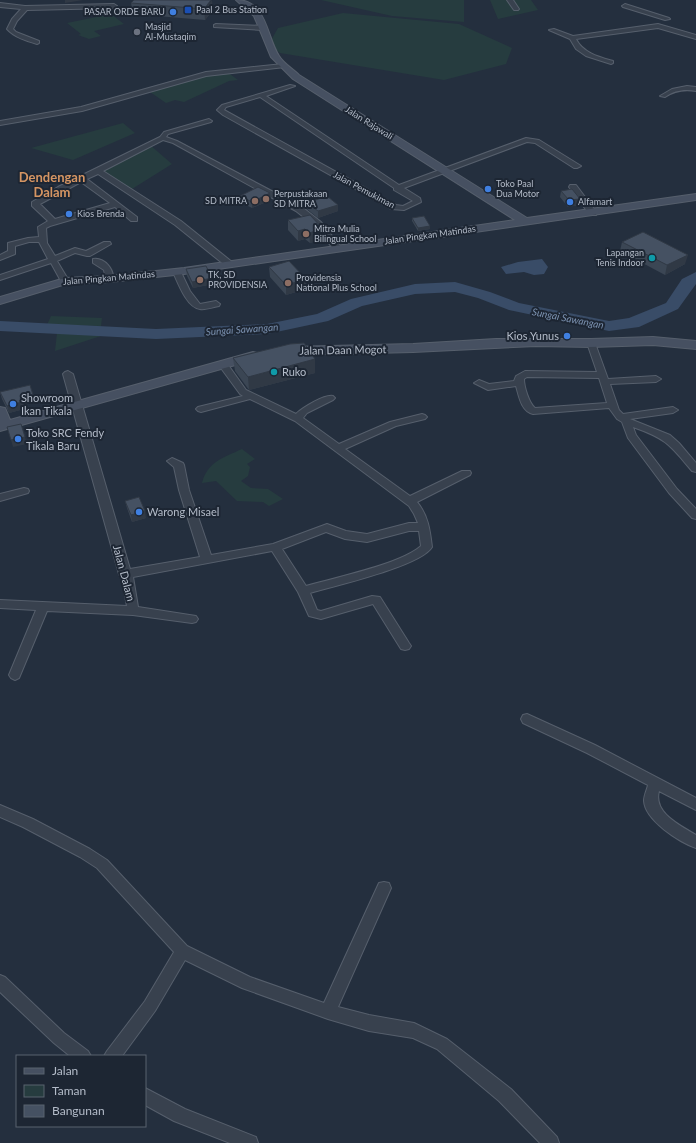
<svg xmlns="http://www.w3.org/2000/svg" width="696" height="1143" viewBox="0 0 696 1143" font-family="Lato,sans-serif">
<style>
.green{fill:#263c3f}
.water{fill:#394c67}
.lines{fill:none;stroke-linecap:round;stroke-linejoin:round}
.river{fill:#394c67;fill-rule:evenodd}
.street-casing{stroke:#565f6c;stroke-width:2}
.secondary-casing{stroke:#565f6c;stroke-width:2}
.street{fill:#38414e;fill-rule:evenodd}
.secondary{fill:#465061;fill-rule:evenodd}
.wall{fill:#3b4654}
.shaded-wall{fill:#303945}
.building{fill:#455162;stroke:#303945}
.transit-dot{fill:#1a4fb4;stroke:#1d2633;stroke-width:1.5}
.shop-dot{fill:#3f7fe0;stroke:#1d2633;stroke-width:1.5}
.worship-dot{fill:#6b7280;stroke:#1d2633;stroke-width:1.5}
.education-dot{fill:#8d6e63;stroke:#1d2633;stroke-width:1.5}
.culture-dot{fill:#0f9aa8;stroke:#1d2633;stroke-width:1.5}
.labels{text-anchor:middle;stroke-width:4;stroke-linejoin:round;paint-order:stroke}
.far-poi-label{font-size:9px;fill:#b4bcc9;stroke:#1d2633;text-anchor:start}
.far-street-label{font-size:9px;fill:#b4bcc9;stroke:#1d2633}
.far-water-label{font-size:10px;font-style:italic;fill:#7c92b1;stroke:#1d2633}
.poi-label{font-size:11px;fill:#b4bcc9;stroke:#1d2633;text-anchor:start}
.street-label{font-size:11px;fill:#b4bcc9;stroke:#1d2633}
.far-district-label{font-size:13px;font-weight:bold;fill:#d59563;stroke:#1d2633}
</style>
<rect width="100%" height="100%" fill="#242f3e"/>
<path class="green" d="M321,0H464V22L392,16Z
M490,0H531L538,10L498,19Z
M343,13L459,24L512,48L506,64L444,80L280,53L269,44L278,28Z
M111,14L124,24L94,31L101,36L89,39L78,35L81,34L67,23Z
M226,71L238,80L229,81L184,102L175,100L166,103L150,92L179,82Z
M123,123L135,133L73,160L31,148Z
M150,145L172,164L132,189L103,171Z
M51,316L102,318L101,326L47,325Z
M57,333L104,335L55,351Z
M242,449L255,459L247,464L250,467L248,476L241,481L251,488L268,489L283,499L269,506L263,502L237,501L216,481L202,483C208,461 223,458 242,449Z"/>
<path class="water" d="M542,259L548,267L544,274L534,275L524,272L506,274L501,267L518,262Z"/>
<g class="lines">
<path class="river" d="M696,272V284L678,309L639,327L609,331L509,310L478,298L455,292L415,294L362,306L328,321L267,334L156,339L0,331V321L156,329L267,324L317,314L351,299L415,284L455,282L490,292L519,303L609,321L629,318L666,303L682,279Z"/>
<defs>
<path id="street" d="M507,0H513L519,9L518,10H514Z
M0,3L25,6L114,4L117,6L114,8L27,10L17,21L13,29L16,32L39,41V43L37,44C27,41 14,37 7,29L12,19L21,9L0,7Z
M625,4L669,18L670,19L665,20L623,7L622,6Z
M216,24L263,26L266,28L263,30L214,27V25Z
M658,24L696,35V39L658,28L576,39C583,53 599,57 613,61V63L611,64L586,56L576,49L570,39L549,30L554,29L573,36Z
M283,64L286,66L285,67L206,76L82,111L0,125V121L81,107L206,72Z
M290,85L295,86L266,96L399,185L526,138L539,140L581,166L577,168H574L535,143L527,142L404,188L420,198L421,202L404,210L391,209L223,115L217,110L222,105ZM260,97L394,188V190L413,201L403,206L396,205L224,110L226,107Z
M687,86L696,87V91C685,89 675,90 665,97L660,96L672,89Z
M209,119L212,121L211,122L168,134L166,137L177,141L302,207L321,222L341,247V251H335L315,226L296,211L173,143L163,140L103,171L181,221L232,262V266H226L175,225L98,174L87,179L137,217V221H131L115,207L50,226L46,228L47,243L55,256L75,248L86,251L104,242H110L111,244L90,256H87L75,253L57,261L69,281L68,283H62L51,263L0,280V275L48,259L39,242H29L15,246V254L0,260V255L8,251V243L28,238L39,237L38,227L48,221L32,206V202L58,187L160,137L164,132ZM81,182L110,203L55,219L40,204Z
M570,185H576L597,213L596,215H590L569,187Z
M93,259C104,257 116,270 112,281H106L104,270L93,263Z
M174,270H180L190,291L200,304L216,301L220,304L219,306C213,307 206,310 200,309C187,308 178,283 173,272Z
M591,340L595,343L608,379L656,376L661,379L656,382L610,384L619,410L623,414L673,407L678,410L673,413L630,419L670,435L679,443L696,463V472L692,471C670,445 667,439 633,427L636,435L677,489L696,509V519L692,518L669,493L628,438L622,422L617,419L609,408L533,414C521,411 519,396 516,386L488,390L474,383L479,380L489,384L514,381L516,376L525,371L597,372L587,343ZM527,377L599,378L607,403L535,408C529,403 524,387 524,379Z
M223,361L226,362L246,390L296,414C302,408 325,394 333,396L335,398L333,400L307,413L303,418L339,444L390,422L422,414L425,415L427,417L425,419L396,426L345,449L410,496L462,471H470L471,473L470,475L417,502C428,515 430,530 432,547C421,566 334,586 310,593L317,610L321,611L372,596L380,597L409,643L411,646L409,649L405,650L401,649L373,604L321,619L309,616L298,592L272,551L133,577L138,607L196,616L198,619L196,622L192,623L133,615L47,611L19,678L15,680L11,678L9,675L36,610L0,608V600L127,606L122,580L119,574L63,374L65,372L68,371L73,374L130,569L200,557L179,490L174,467L167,461L172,458L183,463L184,465L189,490L211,555L273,544L327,524L346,531L367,534L409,523H418L414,514L409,506L295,421L250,399L201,412L198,411L196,409L198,407L243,396L240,394L218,364ZM409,531H419L421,546C401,564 334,578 306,586L282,549L326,532L345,539L367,542Z
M24,488L28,489L29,491L28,493L0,501V494Z
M527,714L595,745L696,798V810L659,791C653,813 680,825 696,835V848C679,842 645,820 644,801C644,795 647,790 648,785L587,753L523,723L521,719L523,715Z
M0,805L33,819L90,849L107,860L187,946L250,977L324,1003L379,883L384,882L389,883L391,888L338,1007L369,1015L414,1023L447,1039L511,1089L557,1137L559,1143H540L499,1101L437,1049L413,1038L369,1031L328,1019L242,988L185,960L155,1011L122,1056H104L107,1051L145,1001L174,952L97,868L80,857L23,827L0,817Z
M0,975L5,977L64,1033L88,1051L91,1056H70L54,1043L0,992Z
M145,1088L185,1109L256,1137L258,1143H230L174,1121L145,1105Z"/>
<path id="secondary" d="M236,0C267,0 266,36 279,56C283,63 293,69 299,75L527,218L696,194V200L184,274L109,282L66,284L0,304V297L65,278L109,276L184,268L515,220L293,79L271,57L254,16Z
M653,337L696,341V349L653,345L591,347L536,346L413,352L289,355L285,354L283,351L285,348L289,347L413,344L496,339H591Z
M253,352L257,353L259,356L257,359L0,431V407L5,408L10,420Z"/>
</defs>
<use href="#street" class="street-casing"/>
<use href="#secondary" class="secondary-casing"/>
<use href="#street" class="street"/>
<use href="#secondary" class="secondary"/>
</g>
<path class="wall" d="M134,0L213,10L205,20L133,14L131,3Z
M561,191L580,199L579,205L568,207L560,197Z
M270,193L271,200L252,208L240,202V196Z
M307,203L338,205V211L318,218L307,209Z
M412,218L430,229L418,231L412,221Z
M288,220L323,229V239L310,243L305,239L298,241L288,230Z
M622,242L685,264L665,275L620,251Z
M269,267L306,289L286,295L270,277Z
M186,269L213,284L193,288L187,276Z
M233,358L315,359V373L249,390L235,371Z
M0,392L33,395L35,402L23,405L24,409L9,413L2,399Z
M125,501L146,518L132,522L127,508Z"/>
<path class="shaded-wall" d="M65,0H83L65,3Z
M212,0L213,10L205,20L204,9Z
M270,193L271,200L252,208V202Z
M580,199L579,205L568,207L569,200Z
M338,205V211L318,218V211Z
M430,226V229L418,231V228Z
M305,229V239L298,241V231Z
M323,229V239L310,243L309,233Z
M688,255L685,264L665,275L667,265Z
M212,278L213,284L193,288L192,282Z
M306,279V289L286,295V285Z
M315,359V373L249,390L248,377Z
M33,395L35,402L23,405L24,409L9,413L7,406L20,398Z
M25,437L27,444L13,447L11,440Z
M145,511L146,518L132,522L131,515Z"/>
<path class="building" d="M134,0H211L204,9L131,3Z
M258,187L270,193L252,202L240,196Z
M572,189L580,199L569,200L561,191Z
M327,196L338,205L318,211L307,203Z
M310,215L323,229L309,233L305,229L298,231L288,220Z
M424,216L430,226L418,228L412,218Z
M643,232L688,255L667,265L622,242Z
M289,261L306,279L286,285L269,267Z
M206,266L212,278L192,282L186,269Z
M304,343L315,359L248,377L233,358L290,344Z
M30,385L33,395L20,398L22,402L7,406L0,392Z
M21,424L25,437L11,440L7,427Z
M139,497L145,511L131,515L125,501Z"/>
<rect class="transit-dot" x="184" y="6" width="8" height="8" rx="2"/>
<g class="shop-dot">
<circle cx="173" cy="12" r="4"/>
<circle cx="488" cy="189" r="4"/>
<circle cx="570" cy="202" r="4"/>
<circle cx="69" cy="214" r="4"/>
<circle cx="567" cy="336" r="4"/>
<circle cx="13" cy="404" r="4"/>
<circle cx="18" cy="439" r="4"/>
<circle cx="139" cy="512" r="4"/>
</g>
<circle class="worship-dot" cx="137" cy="32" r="4"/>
<g class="education-dot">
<circle cx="266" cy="199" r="4"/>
<circle cx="255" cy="201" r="4"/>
<circle cx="306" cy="234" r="4"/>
<circle cx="200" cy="280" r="4"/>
<circle cx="288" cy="283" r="4"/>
</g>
<g class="culture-dot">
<circle cx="652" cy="258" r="4"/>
<circle cx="274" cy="372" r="4"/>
</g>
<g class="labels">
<g class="far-poi-label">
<text x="196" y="13">Paal 2 Bus Station</text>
<text x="165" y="15" text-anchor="end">PASAR ORDE BARU</text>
<text x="145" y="30">Masjid<tspan x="145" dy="10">Al-Mustaqim</tspan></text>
<text x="496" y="187">Toko Paal<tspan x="496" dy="10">Dua Motor</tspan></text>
<text x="274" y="197">Perpustakaan<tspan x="274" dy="10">SD MITRA</tspan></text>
<text x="247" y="204" text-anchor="end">SD MITRA</text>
<text x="578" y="205">Alfamart</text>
<text x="77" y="217">Kios Brenda</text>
<text x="314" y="232">Mitra Mulia<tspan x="314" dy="10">Bilingual School</tspan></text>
<text x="644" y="256" text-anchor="end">Lapangan<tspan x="644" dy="10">Tenis Indoor</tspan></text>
<text x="208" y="278">TK, SD<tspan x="208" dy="10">PROVIDENSIA</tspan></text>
<text x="296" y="281">Providensia<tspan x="296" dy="10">National Plus School</tspan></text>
</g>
<g class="far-street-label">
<text transform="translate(369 123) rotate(32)" y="3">Jalan Rajawali</text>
<text transform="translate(364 190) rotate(28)" y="3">Jalan Pemukiman</text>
<text transform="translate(430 235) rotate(-8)" y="3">Jalan Pingkan Matindas</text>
<text transform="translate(109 278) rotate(-5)" y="3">Jalan Pingkan Matindas</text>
</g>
<g class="far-water-label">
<text transform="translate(568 318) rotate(11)" y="4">Sungai Sawangan</text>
<text transform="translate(242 329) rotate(-4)" y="4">Sungai Sawangan</text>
</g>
<g class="poi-label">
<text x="559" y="340" text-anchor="end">Kios Yunus</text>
<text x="282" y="376">Ruko</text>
<text x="21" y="402">Showroom<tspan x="21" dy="13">Ikan Tikala</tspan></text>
<text x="26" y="437">Toko SRC Fendy<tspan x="26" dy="13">Tikala Baru</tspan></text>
<text x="147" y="516">Warong Misael</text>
</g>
<g class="street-label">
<text transform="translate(343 350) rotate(-1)" y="4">Jalan Daan Mogot</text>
<text transform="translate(124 573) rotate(75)" y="4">Jalan Dalam</text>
</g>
<g class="far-district-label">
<text x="52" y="182">Dendengan<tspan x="52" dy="15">Dalam</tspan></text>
</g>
</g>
<rect x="16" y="1055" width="130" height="72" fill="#1d2633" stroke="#59626f"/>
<rect x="24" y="1068" width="20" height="6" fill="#465061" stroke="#59626f"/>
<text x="52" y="1075" font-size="12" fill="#b4bcc9">Jalan</text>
<rect x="24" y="1085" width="20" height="12" fill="#263c3f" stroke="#59626f"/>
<text x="52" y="1095" font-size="12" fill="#b4bcc9">Taman</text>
<rect x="24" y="1105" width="20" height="12" fill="#455162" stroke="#59626f"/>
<text x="52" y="1115" font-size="12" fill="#b4bcc9">Bangunan</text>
</svg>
